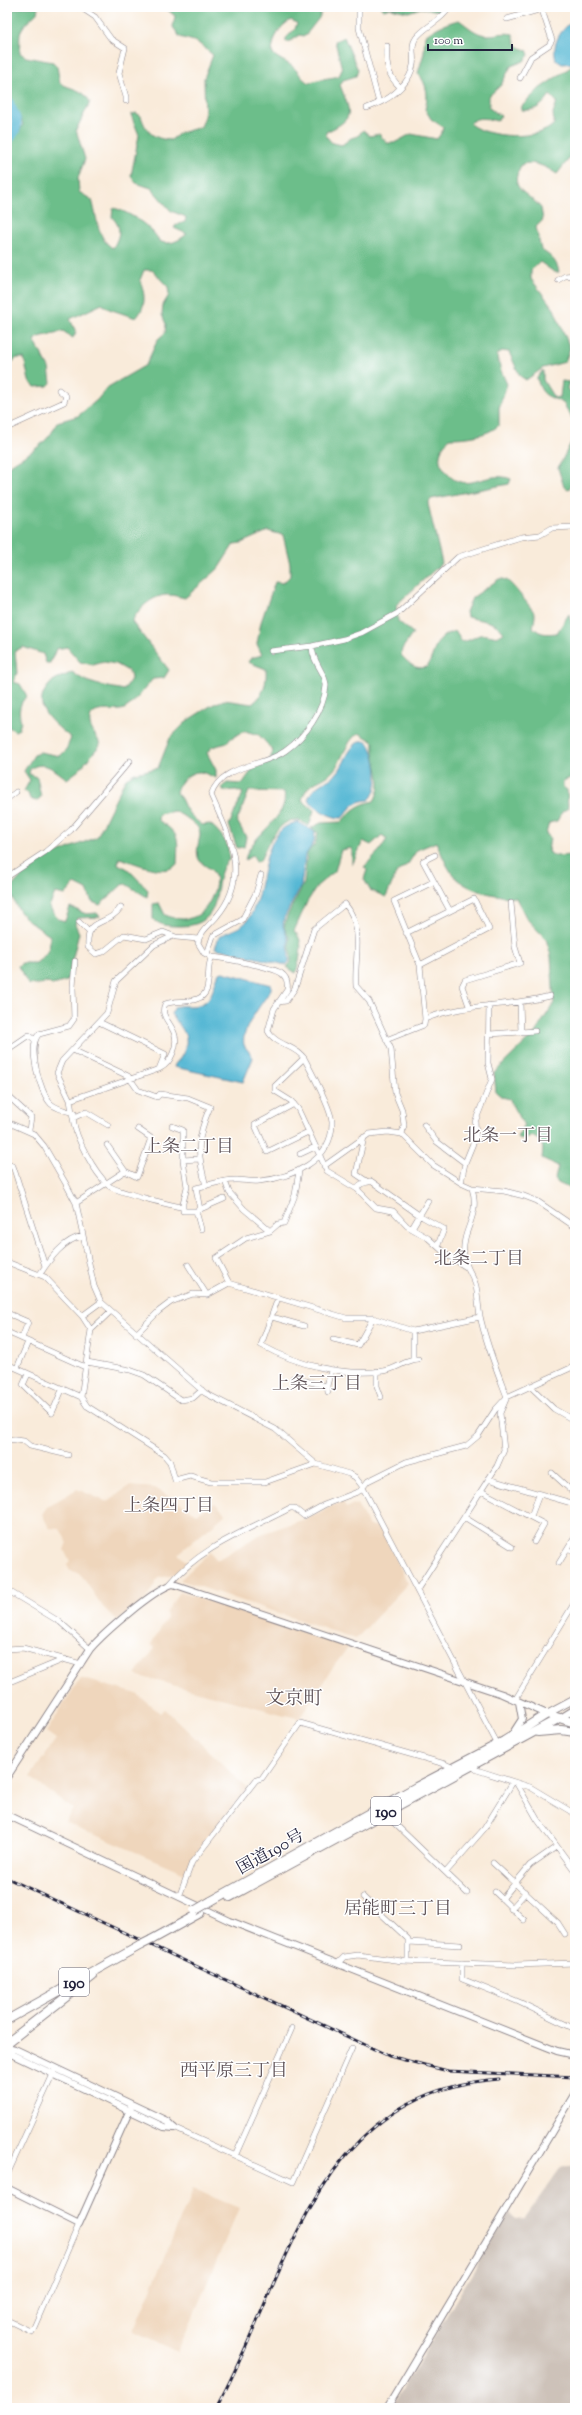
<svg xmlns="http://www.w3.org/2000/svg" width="582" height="2415" viewBox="0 0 582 2415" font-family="'Sorts Mill Goudy','Noto Serif JP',serif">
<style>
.built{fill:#efd6bc}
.industrial{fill:#cdc2b9}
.forest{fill:#6cbe8a;stroke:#477062}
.water{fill:#56b8d4;stroke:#3c6d88}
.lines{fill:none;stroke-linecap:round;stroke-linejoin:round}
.river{stroke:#56b8d4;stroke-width:10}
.minor-casing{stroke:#8e868a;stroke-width:6}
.tertiary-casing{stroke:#8e868a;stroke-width:8}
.trunk-casing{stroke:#8e868a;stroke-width:10}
.minor{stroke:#fff;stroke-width:5}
.tertiary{stroke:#fff;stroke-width:6}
.trunk{stroke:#fff;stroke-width:8}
.rail-casing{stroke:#22223b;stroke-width:3}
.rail{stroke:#fff;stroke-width:1.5;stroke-dasharray:4.5;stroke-linecap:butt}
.trunk-bridge-casing{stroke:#8e868a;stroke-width:10;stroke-linecap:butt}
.trunk-bridge{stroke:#fff;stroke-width:8}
.labels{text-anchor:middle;stroke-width:3;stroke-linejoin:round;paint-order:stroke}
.shield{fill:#fff;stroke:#646476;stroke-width:1}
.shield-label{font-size:16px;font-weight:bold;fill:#22223b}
.street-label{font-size:17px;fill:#22223b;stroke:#fff}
.neighbourhood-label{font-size:18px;fill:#5c5055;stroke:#fff}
.quarter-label{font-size:19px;fill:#5c5055;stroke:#fff}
</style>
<rect width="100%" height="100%" fill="#fff"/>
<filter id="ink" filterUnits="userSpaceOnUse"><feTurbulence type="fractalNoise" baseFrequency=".025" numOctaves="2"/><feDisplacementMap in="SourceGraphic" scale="8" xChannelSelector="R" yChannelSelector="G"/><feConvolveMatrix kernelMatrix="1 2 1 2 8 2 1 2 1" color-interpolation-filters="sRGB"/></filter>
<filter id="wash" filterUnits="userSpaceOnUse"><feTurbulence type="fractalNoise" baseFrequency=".012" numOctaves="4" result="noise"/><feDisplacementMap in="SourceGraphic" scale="16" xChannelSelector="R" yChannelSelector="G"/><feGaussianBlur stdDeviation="0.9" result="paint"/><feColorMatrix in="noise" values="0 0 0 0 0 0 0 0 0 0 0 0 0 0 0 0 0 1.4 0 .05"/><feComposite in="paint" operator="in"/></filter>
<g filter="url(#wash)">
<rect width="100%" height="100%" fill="#f9ebda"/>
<path class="built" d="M129,1486L155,1488L197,1514L215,1503L226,1514L178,1554L189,1564L175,1575L158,1578L146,1600L117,1621L103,1607L81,1575L69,1569L67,1565L70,1562L64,1550L67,1542L60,1529L49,1528L42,1514L47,1507L77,1489L107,1502Z
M343,1501L346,1508L357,1504L369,1526H379L408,1583L356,1639L180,1580L210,1552L217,1560L261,1534L308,1518Z
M180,1592L348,1647L331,1670L300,1719L135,1675L155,1648L151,1644L167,1618L166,1613Z
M80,1678L137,1694L160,1713L165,1709L247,1788L192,1859L185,1873L65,1822L73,1809L30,1777L56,1739L46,1732Z
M193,2189L239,2208L178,2352L133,2332Z"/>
<path class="industrial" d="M575,2165V2408H391L509,2212L517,2219L525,2218L560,2168Z"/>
<path class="forest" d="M23,7H38L37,13C19,30 19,28 20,53L26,57L53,62L57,67L60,83C71,90 83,88 90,102L76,130L85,159L78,178L79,192L92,200C97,215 97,240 113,248C120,235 122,228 112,217L113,208C126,210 154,228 159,241C170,246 178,241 187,234L174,228L176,225L185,222L186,217L171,211L151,188L136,183L131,176L139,135L131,115L136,113L141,116C146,132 153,139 171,140L180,133L201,127L205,116L204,78L213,55L197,42L180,37L173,27L175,16L164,7H323L319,18L305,36L299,35L291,41L286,42V38L295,29L297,23L291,20C278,27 273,39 272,53C279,60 287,62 293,67C300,73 301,79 309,83C319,78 328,79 339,76L342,69L335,41L344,37L358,70L356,76L343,80L340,85C350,112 357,118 326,132V136L332,143L342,145L351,138L358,136L363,130L370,136L379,134L387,143H394L411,134L437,139L442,132L443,127L431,119L425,109C429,96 427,84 418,73L424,53L425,36C435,28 446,23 459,20C468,26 476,35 488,35C497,35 503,32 513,34C515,44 517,48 527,50L529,55L524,61L511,66L501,85L489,96V108L501,116L497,121C488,119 476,115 470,124C487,138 539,141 554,124L553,113L557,102L550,95C541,107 536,111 521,110L522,106L539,89L575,64V145H573L568,160L557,174C546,167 536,161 522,164C506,190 528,192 541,208L543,220L536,227L541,250C550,255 557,261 559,272H554L540,262L531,270V279L554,309L570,348L565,362L543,368L526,380L520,376L509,352L502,351L497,355L501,371L507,384L499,408V425C488,436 465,438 450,438C443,445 436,456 442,466C463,501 484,468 511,479L509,484L431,499L428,504L442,563L396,605L398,621L413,633L402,649L401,655C410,664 414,670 427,667C437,650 433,637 455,631L462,642C480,638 474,631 497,637L504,633C496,620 481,621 467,617L466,612L472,598L499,579C503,579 506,579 509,582C512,584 534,611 535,614C535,618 534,623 533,627C540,635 547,634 557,633L569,614L575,639V776L563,781V787L567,790L568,808L562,812L557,821L549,823L546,834L550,837L548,852L555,856L575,855V1191L558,1183L555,1179L558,1166L542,1158C544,1145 543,1142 532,1136L520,1139L517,1137L524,1126C520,1116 513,1110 510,1099L502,1097L496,1092L494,1073L535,1033L554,1003L551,956L546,939L527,919L516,898C494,895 465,892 451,872C445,863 441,852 436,842L417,850L408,864L397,872L386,897L370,890L364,879L367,870L364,867L380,850L387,839L382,835L371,845L363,841L352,865V848L341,850L335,871L318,885L307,902L294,931C306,942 299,959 296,973L287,967L291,962L289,938L284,927L287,916L304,883L307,853L315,844L318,833L311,828L321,823L341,822C351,811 358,804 374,801C386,780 372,763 374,742L359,733C346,740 343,760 333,771C320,785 308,779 302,800L314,810L309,826C306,824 301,821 297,820C279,818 266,847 260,861L256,862L253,855L245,860C250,834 290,819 284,792L249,791L237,821L246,837L244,847L237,848L229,825L243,793L236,790L224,791L222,787L227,783L242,784L252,770L270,760L273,750L259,735L245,731L231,738L227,743L212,747L207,753L216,770V778C211,776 205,773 201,772C189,771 178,783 176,793C182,798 182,802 186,809C190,816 196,820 202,825L210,824C222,834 230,844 229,860C208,876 231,927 179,926C168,926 161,926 153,919V904L159,903L165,915C188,924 204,918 213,894C215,889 217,882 215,876C212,866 200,866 198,857C196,850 199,842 200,835C201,824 183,816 174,811L159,814L158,820C181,835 178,837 177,864C164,878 135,862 119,858L118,864L128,869L148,890L147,897L124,883L100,905L92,902L87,890L75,884L65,895L55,893L49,907L58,919L65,921L70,907L86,914L97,913L100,917L77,918L75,924L79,933L67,981L52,985L47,982L37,985L28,984L18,966L22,963H36C46,955 51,950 50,936C29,921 18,917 10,890C31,859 64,851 97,837L126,778L135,773L158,768L170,738L188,720L212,705L224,700L252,704C264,696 267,682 266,669L248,662L251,658L262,655L257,644L261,622L275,582L283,583L290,576V564L283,535L268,531L241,543L234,544L218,569L185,598C180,597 174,595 169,595C154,594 137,609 132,622L169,670L164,678L153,679C144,688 136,703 124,709C116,713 93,705 90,719C88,729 98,736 100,745L79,770L67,779C56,771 44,759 30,769L29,774L37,777L41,797L36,801L30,799L28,793L24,791L30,780L24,771L34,755L40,752L60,756L66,750L71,738C55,724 28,707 50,684C55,677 65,677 72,672C87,685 106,686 124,690L131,679L130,672L116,664L104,662L93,665L80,662L67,647L56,649L50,663H46L43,654L23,647L15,651L17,673L13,682L20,684L27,696C19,703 18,712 21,721L19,729L15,731L7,726V467C26,454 49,445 57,422L78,416L97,400L108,387L146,365L158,339L165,333L166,324L162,315L163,305L169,295L168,287L152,270H144L140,280C145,294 147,306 136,318L109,309L102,304L70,319L76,332L73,338L63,331L39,337L34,340L49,368L51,383L48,386L35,387L29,381L24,358H17L7,366V146L19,133L23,124L7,89V11Z
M380,7H444L440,11L421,8L408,12L390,8L384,10Z
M543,370V380L554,398L560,397L562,381L569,382L567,389L575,396V423L563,403C548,395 542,398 537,378Z
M575,435V478L569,489L564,487L558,468Z"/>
<path class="water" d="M575,20V63L562,64L556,60C551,44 561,28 575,20Z
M360,741H367C377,752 382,789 369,800C353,801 352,807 342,818C330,818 314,808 308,799C316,782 326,784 336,774C346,764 346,749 360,741Z
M298,822L315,832L314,842L305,856L301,886L284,918L283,926L288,939L289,962L286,965L215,948L219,937C227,931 240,929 246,922C269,895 256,829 298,822Z
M223,972L271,985V989C264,1002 240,1029 244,1045C246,1049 251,1053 253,1058L243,1082L174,1067C175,1062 179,1061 181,1057C193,1037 182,1029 171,1014L175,1007C180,1005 185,1006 191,1006C213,1005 212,989 219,973Z"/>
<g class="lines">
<path class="river" d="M7,99C15,118 24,125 7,141"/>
</g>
</g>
<g filter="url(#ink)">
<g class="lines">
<defs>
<path id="minor" d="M80,7L95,17L111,39L125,48L119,73L126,97V101
M359,7V28L379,103C393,97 411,81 413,65C415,56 410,46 416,38C426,25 439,23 450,7
M507,19L542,9
M387,46C386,64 387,75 400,87
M520,78L531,57L549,45L552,40L541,7
M367,108L379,103
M558,280L565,276L575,275
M7,428L64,402L66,396L59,390
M312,646C312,663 327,674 326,686C324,711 305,737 285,751C263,767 221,764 211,795C229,836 251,876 217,916C211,924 199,932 198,943L204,953L212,957C224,958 271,967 281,973C287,977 288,984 287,990L274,1009L268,1031C275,1045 295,1045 304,1058L275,1086V1091L291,1101L298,1109L327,1171L357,1189L376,1208L393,1211L407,1226L428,1238L447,1255L466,1267
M271,651L312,646L344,639L361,633L398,613L458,557L521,537L540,535L552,528L575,527
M7,799L16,792
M435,855L423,861L450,911
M7,877L45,852L71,830L130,761
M121,907C107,928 86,915 88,947L96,954L103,952L124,935L146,939L163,932L176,937L198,939
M79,922L88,931
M406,933L474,899L489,929L420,965
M207,954L213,936L242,920L256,893L261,875
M278,1002L286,1001L295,988L314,929L345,904C365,928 354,957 356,986L369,1001L391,1049L395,1093L402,1110L404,1125L402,1134
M520,1003L521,1032
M469,1006L462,986L465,980L520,963L515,947L511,903
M425,1019C464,1003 509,1007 550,996
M490,1034L535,1031
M386,1040L424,1025L425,1019L420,965L394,901L433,882
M7,1050L29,1035L35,1040
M73,1050L128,1076L138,1090L157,1097L160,1094L188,1098L210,1107C196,1139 197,1153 206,1186
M159,1069C167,1065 170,1060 173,1053C184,1027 157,1021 165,1004C175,1000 187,1003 197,999C215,993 204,969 212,957
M7,1095L31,1117L29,1130
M70,1100L159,1069L165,1054L99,1022
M294,1104L255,1125L267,1152L308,1132
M74,1113C66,1111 57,1109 51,1104C40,1093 27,1046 39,1034L69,1026L74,1019L73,987L75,961
M73,1118L70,1100L57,1073L62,1061L107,1013L116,981L154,945L173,936
M7,1122L34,1134L44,1146L66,1184L76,1203L94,1286L101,1302L205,1393L275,1429L316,1464L349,1474L355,1477L362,1486L498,1745
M108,1125L86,1112L73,1118C75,1138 94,1172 109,1186C115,1191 173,1206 182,1207
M424,1125L436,1141L465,1163
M172,1126L183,1130V1160L187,1187L183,1203V1211H196
M364,1137L356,1174L368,1182
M107,1145L125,1171L137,1177L151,1138L138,1129
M300,1154L315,1147
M183,1160L198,1159
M7,1164L13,1166L45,1266
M324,1166L369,1134L388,1132L402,1134L433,1165L461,1183L472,1188L504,1191L524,1196L537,1201L575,1227
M225,1181L229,1192L244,1209L270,1231
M461,1183L465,1163L476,1136L475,1122L492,1079L488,1063L489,1005
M357,1189L361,1184L371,1181L419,1215L444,1229L438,1245
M76,1203L125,1171
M200,1210L196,1188C209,1185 224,1179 238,1180C245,1180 252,1182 259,1181C291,1178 333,1161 332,1122C331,1109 311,1071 304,1058
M412,1228L428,1201
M201,1229L196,1211L224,1199
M7,1262L45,1277L82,1316
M188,1265L207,1295
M40,1274C50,1259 64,1239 83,1236
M229,1283L216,1258L246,1238L270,1231L278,1224L284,1223L295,1195L299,1171
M278,1298L261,1345C297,1365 341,1376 383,1371C395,1370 405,1360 418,1359
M101,1302L82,1316L91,1330L81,1397L87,1406L164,1455L170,1462L175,1480L190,1476L211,1482H265L316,1464
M7,1313L28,1322L22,1338
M272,1317L304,1326
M91,1330L111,1311
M7,1332L85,1367
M136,1334L159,1311L171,1302L193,1294L207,1295L229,1283L346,1318H373L413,1331L480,1317
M333,1339L358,1345L373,1318
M413,1360V1331
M87,1362L130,1370L144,1375L181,1400L193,1398L202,1390
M7,1364L81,1397
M17,1368L28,1342
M377,1371V1386L381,1397
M28,1374L23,1385L52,1413L62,1390
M293,1378L327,1386
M530,1386L554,1409L575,1421
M328,1392L327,1386L331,1370
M7,1439L24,1441L30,1446L68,1455
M552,1473L575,1494
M488,1479L575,1504
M481,1491L544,1524L534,1542
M531,1516L539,1495
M464,1517L512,1547
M568,1549L575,1553
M559,1563L575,1537
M169,1585C201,1546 247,1531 290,1508H294L304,1516L324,1505L360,1491L368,1481L406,1462L466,1446L478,1436L495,1410L507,1397L575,1366
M7,1590L60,1622L90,1649
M417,1590L497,1466L504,1450L500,1413L507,1397C497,1371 486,1344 480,1316C478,1306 478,1296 476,1286C473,1275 465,1267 464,1255C461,1229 481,1217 472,1188
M7,1649L23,1648L81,1664
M7,1683L65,1659
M515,1700L575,1602
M472,1766L477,1770L530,1787L575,1814
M517,1784L537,1819L575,1871
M393,1822L467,1893
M493,1863L558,1923L565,1934
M446,1872L484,1829L513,1782
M495,1892L524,1920
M179,1897L192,1862L256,1780L262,1778L300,1723L445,1764L454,1768
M363,1897L408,1939V1960
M502,1899L530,1865L556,1847
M511,1909L526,1892
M409,1942L460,1945
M338,1963L344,1957L358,1955L402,1961L516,1965L575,1963
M462,1963V1979L519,2002L575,2029
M174,2128L293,2182L352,2048
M236,2154L292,2028
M7,2175L54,2072
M7,2320L32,2332L79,2224
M7,2406L10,2408"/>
<path id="tertiary" d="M559,1719L575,1709
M513,1733L522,1719L519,1702
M7,1777L90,1649C105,1632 153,1590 173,1584L502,1694L547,1714L575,1699
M7,1815L230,1921L557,2051L575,2055
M7,2047L15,2049L167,2121L174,2128
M7,2050L13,2055L164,2127L174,2128
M7,2188L79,2224L132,2105
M387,2408L575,2093"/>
<path id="trunk" d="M538,1732L561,1730L575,1732
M230,1897L556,1720
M211,1901L416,1787L504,1741L547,1714L575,1723
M151,1940L200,1913
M7,2020L141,1945
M7,2043L93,1976"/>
</defs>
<use href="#minor" class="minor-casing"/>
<use href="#tertiary" class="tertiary-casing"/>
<use href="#trunk" class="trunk-casing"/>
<use href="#minor" class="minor"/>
<use href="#tertiary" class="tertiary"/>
<use href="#trunk" class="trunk"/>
<defs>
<path id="rail" d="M7,1878L389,2056L448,2071L575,2077
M216,2408C290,2275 313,2092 499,2079"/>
</defs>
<use href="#rail" class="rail-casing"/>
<use href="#rail" class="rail"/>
<defs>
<path id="trunk-bridge" d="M194,1911L211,1901
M141,1945L151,1940"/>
</defs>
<use href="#trunk-bridge" class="trunk-bridge-casing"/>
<use href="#trunk-bridge" class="trunk-bridge"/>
</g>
</g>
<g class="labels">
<g class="shield">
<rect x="371" y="1797" width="30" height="28" rx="3"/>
<rect x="59" y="1968" width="30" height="28" rx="3"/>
</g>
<g class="shield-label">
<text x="386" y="1817">190</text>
<text x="74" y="1988">190</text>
</g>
<g class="street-label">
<text transform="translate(270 1851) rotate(-29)" y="6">国道190号</text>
</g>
<g class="neighbourhood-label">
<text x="508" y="1141">北条一丁目</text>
<text x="189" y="1152">上条二丁目</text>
<text x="479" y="1264">北条二丁目</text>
<text x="317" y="1389">上条三丁目</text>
<text x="169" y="1511">上条四丁目</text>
<text x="398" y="1914">居能町三丁目</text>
<text x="234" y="2076">西平原三丁目</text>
</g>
<g class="quarter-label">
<text x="294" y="1704">文京町</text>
</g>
</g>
<rect width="582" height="2415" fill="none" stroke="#fff" stroke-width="24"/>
<path d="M428 44v6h84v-6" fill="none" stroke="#22223b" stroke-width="2"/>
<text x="434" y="44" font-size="12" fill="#22223b" stroke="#ffffff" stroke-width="3" paint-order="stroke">100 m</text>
</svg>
